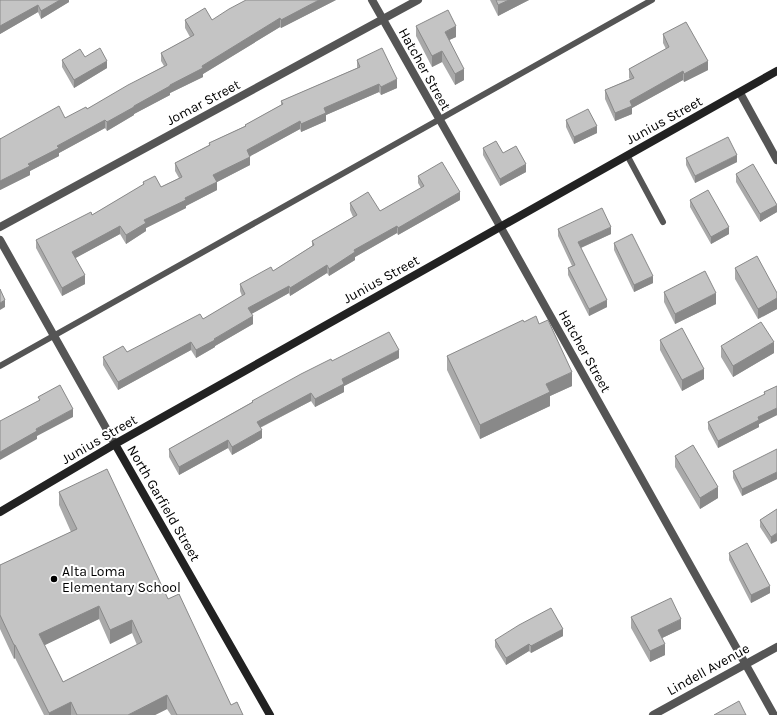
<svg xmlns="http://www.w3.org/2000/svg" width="777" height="715" viewBox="0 0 777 715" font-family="Karla,sans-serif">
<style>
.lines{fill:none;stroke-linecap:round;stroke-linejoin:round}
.lane{stroke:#555;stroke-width:6}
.street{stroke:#555;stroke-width:8}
.secondary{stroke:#222;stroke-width:8}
.wall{fill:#a9a9a9;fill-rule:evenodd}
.shaded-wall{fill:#898989}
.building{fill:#c4c4c4;stroke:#898989;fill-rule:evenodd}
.poi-dot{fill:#000;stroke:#fff;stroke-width:1.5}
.labels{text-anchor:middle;stroke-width:4;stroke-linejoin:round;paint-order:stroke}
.street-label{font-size:14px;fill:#000;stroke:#fff}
.poi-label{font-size:14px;fill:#000;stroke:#fff;text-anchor:start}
</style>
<rect width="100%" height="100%" fill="#fff"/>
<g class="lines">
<path class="lane" d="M627,155L663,222
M0,366L652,0"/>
<path class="street" d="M372,0L500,226L774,715
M740,93L777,160
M0,227L418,0
M0,240L115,444
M653,715L777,647"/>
<path class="secondary" d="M115,444L270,715
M0,512L115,444L777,71"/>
</g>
<path class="wall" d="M0,0H69V2L41,19L38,12L0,34Z
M336,0L281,28L280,27L203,74V77L170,93V95L134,114V115L107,131L105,128L59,153V156L30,171V175L0,190V138V139L65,118L87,109L164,66L161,61V53L190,37L185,28V20H212Z
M490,0H529L498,16Z
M416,26L456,37L449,40L464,80L455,85L442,62L432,67L416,36Z
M663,34L708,70L684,82L683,80L632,108V114L615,121L605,99V90L630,79L629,78V69L666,49L663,43Z
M85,57L107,68L74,88L62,67V60Z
M357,60L397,88L381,95L379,92L326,115V121L301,132L300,129L250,156V165L217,182V190L186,206V208L146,228V231L126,244L120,234L75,258L85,284L62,296L36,248V240L92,215L143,185V182L161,187L179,178L175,171V163L209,145V143L245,126V125L281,105V101L357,68Z
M566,120L597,133L574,144L566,127Z
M483,148L503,153L526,172L500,186L483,155Z
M686,158L737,162L695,183L686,165Z
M736,174L777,212L760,222L736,182Z
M418,176L460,200L398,235L397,233L355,257V260L329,276L327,273L290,296L289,293L251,314L253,324L215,346V347L196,358L191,350L118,390L103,365V357L127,352L203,319L242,296L240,291V284L273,271L312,246V241L353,217L350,210V203L380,211L421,188L418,183Z
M690,200L729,234L711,244L690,207Z
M558,229L611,234L581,248L607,307L589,316L568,275V268L572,266L558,236Z
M614,243L653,283L634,292L614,250Z
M735,268L777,293V309L758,319L735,279Z
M664,292L716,304L675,324L664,302Z
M524,322L539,324L572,386L550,396V406L480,439L447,370V356Z
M660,340L704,379L682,391L660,350Z
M721,346L774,353L733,377L721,357Z
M399,358L344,386V392L315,407L311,401L260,428L262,438L232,455L228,448L179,475L169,457V449L252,402V401L332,361Z
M777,386V415L759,424V427L718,448L708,429V422L764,395V392Z
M777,450V479L742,496L733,478V471Z
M675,456L718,498L700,509L675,467Z
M59,492L168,599L231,705L243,715H171L167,709L155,715H44L15,658L14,659L0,629V565L71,532L59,505ZM99,619L110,644L132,633L137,645L63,682L44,645Z
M777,509L771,544L760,527V520Z
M729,553L770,593L751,603L729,560Z
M631,617L681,629L662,638L665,655L650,662L631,628Z
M563,636L531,653L529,651L506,665L495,647V640Z"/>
<path class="shaded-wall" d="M60,0H69V2L41,19V11Z
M319,0H336L281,28V20Z
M509,0H529L498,16V5Z
M38,5V12L0,34V26Z
M280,18V27L203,74V77L170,93V95L134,114V115L107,131V122L134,106L202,66Z
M456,26V37L445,42V32Z
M442,51V62L432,67V56Z
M107,61V68L74,88V80Z
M708,61V70L684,82V74Z
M464,69V80L455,85V74Z
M683,71V80L632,108V114L615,121V113L630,101Z
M397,79V88L381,95V87Z
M379,84V92L326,115V121L301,132V124L324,108Z
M105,120V128L59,153V156L30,171V175L0,190V181L57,146Z
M300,121V129L247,158V150Z
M597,126V133L574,144V137Z
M737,155V162L695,183V176Z
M250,157V165L217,182V190L186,206V208L146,228V231L126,244V235L144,220L185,198L213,175Z
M526,164V172L500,186V179Z
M460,192V200L398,235V228Z
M777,205V212L760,222V214Z
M120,226V234L72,260V252Z
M397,226V233L355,257V260L329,276V269L354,250Z
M611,227V234L578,249V242Z
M729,227V234L711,244V237Z
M327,265V273L290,296V288Z
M85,275V284L62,296V288Z
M653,276V283L634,292V285Z
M289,286V293L248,316V308Z
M716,293V304L675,324V314Z
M777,298V309L758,319V309Z
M5,300V307L0,310V303Z
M607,300V307L589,316V309Z
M253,316V324L215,346V347L196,358V350Z
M191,342V350L118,390V382Z
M774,342V353L733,377V366Z
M399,350V358L344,386V392L315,407V399L342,379Z
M704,369V379L682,391V380Z
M572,372V386L550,396V406L480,439V425L546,384Z
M311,393V401L257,429V422Z
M777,408V415L759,424V427L718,448V441L758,417Z
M73,409V417L37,436V439L0,460V452L36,429Z
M262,430V438L232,455V447Z
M228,440V448L179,475V467Z
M777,472V479L742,496V489Z
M718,487V498L700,509V498Z
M777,533V541L771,544V537Z
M770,586V593L751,603V595Z
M99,606V619L39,648V634Z
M681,619V629L658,640V630Z
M132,620V633L110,644V630Z
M563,629V636L531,653V646Z
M529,644V651L506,665V658Z
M665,644V655L650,662V651Z
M14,645H15V658L14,659Z
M167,695V709L155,715H128Z
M71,702V715H49V713Z"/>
<path class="building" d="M0,0H60L41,11L38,5L0,26Z
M246,0H319L281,20L280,18L202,66L203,68L170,85V86L134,106V107L107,122L105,120L57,146L59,148L28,164L30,166L0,181V138V139L59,106L65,118L86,107L87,109L128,85L167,65L161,53L194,35L185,20L205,8L212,20L229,9Z
M496,0H509L498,5Z
M448,10L456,26L445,32L464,69L455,74L442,51L432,56L416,26Z
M686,22L708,61L684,74L683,71L630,101L632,106L615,113L605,90L634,78L629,69L669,47L663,34Z
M100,48L107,61L74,80L62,60L80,49L85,57Z
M382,48L397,79L381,87L379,84L324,108L326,113L301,124L300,121L247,150L250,157L213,175L217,182L185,198L186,200L144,220L146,223L126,235L120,226L72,252L85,275L62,288L36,240L91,212L92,215L144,184L143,182L155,176L161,187L182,177L175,163L210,145L209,143L246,126L245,125L283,104L281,101L360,67L357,60Z
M588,109L597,126L574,137L566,120Z
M728,137L737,155L695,176L686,158Z
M496,141L503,153L516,146L526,164L500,179L483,148Z
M442,162L460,192L398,228L397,226L354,250L355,252L329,269L327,265L290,288L289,286L248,308L253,316L214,339L215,340L196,350L191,342L118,382L103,357L123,346L127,352L200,314L203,319L245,294L240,284L271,267L273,271L314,245L312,241L357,215L350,203L368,192L380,211L424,186L418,176Z
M753,164L777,205L760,214L736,174Z
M708,190L729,227L711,237L690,200Z
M602,208L611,227L578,242L607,300L589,309L568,268L575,265L558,229Z
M632,234L653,276L634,285L614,243Z
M757,256L777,293V298L758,309L735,268Z
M705,271L716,293L675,314L664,292Z
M0,289L5,300L0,303Z
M536,316L539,324L548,320L572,372L546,384L550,392L480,425L447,356L523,320L524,322Z
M761,322L774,342L733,366L721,346Z
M682,328L704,369L682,380L660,340Z
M389,332L399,350L342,379L344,384L315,399L311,393L257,422L262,430L232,447L228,440L179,467L169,449L253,402L252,401L301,374L331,359L332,361Z
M60,385L73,409L36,429L37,431L0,452V421L40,400L38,397Z
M777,386V408L758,417L759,420L718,441L708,422L765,394L764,392Z
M693,445L718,487L700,498L675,456Z
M777,449V472L742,489L733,471Z
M107,469L168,599L179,594L231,705L237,702L243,715H177L167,695L128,715H77L71,702L49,713L15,645H14L0,615V565L77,529L59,492ZM99,606L110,630L132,620L142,642L63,682L39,634Z
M777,509V533L771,537L760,520Z
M747,543L770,586L751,595L729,553Z
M671,598L681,619L658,630L665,644L650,651L631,617Z
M551,608L563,629L531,646L529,644L506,658L495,640L519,625Z
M739,701L746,715H714Z"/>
<circle class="poi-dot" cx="54" cy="579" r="4"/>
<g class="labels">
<g class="street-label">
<text transform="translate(425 69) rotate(61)" y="5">Hatcher Street</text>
<text transform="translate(203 102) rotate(-28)" y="5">Jomar Street</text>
<text transform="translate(664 120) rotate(-29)" y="5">Junius Street</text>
<text transform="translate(381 279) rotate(-29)" y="5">Junius Street</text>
<text transform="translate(585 351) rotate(61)" y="5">Hatcher Street</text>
<text transform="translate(99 439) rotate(-30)" y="5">Junius Street</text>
<text transform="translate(164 503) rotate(60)" y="5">North Garfield Street</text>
<text transform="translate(708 669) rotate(-29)" y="5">Lindell Avenue</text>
</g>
<g class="poi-label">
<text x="62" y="576">Alta Loma<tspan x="62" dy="16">Elementary School</tspan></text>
</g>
</g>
</svg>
